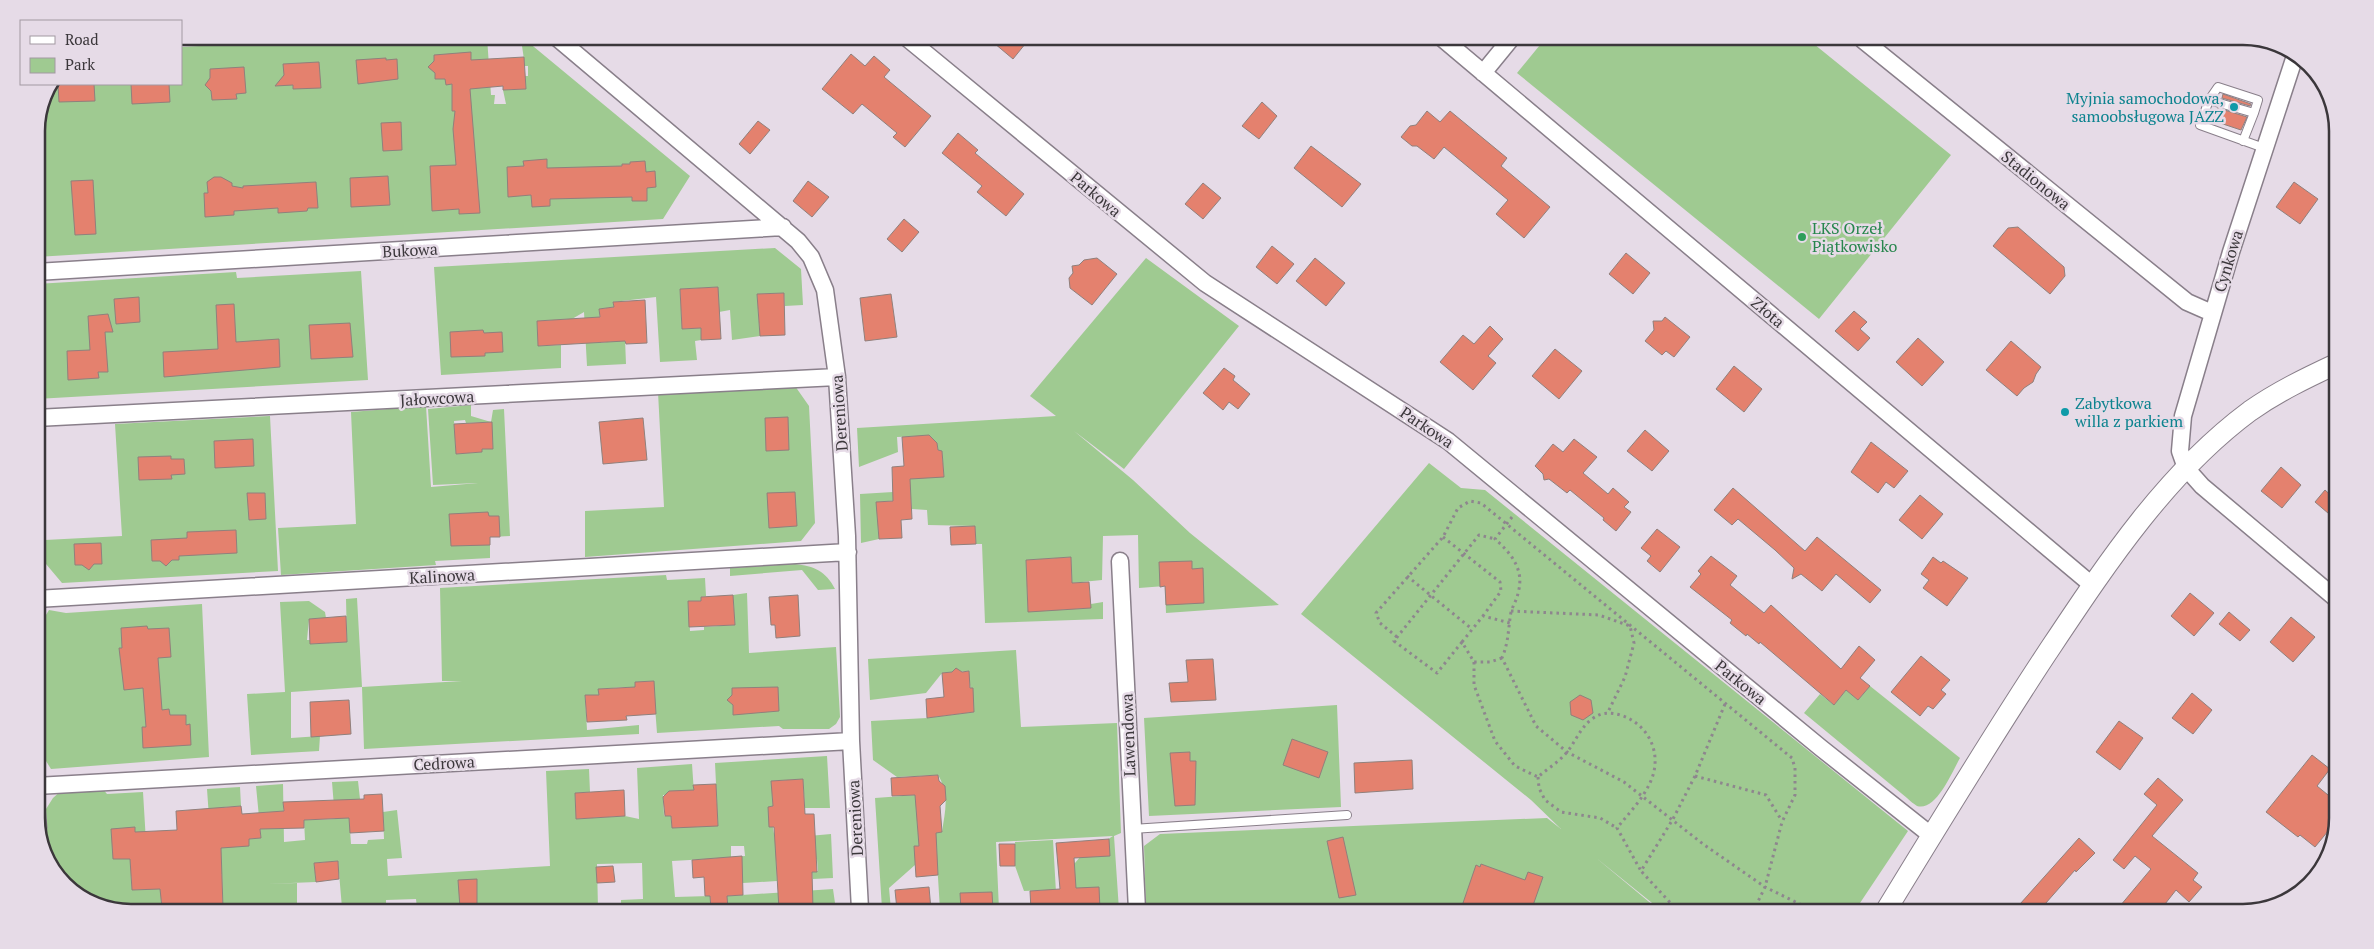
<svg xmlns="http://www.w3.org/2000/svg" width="2374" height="949" viewBox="0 0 2374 949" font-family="'PT Serif',serif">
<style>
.green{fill:#9fca91;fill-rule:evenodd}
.building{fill:#e4816e;stroke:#90807c}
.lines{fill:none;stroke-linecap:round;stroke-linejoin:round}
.service-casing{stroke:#897f8a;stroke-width:10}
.minor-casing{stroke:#897f8a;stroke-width:19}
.tertiary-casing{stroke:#897f8a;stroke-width:22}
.path{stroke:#8e868e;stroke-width:3;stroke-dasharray:2.5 4;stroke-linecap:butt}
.service{stroke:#fff;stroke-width:8}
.minor{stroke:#fff;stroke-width:16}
.tertiary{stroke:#fff;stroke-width:20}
.culture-dot{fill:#0f9aa8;stroke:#e6dbe7;stroke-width:2}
.leisure-dot{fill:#2e9e5b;stroke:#e6dbe7;stroke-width:2}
.labels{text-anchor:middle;stroke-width:5;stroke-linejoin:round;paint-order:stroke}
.culture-label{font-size:16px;fill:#0d838f;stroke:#e6dbe7;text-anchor:end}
.street-label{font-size:16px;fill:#3b373b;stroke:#e6dbe7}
.leisure-label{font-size:16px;fill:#27864d;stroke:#e6dbe7;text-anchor:start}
.rim{fill:none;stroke:#3b373b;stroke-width:2.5}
</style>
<rect width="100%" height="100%" fill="#e6dbe7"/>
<path class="green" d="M356,37H487L491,95H495L494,104H506L503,90L526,89L525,76H528V66H525L522,46L508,44L506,37H522L690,176L663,219L36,257V125L55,84H181V47Z
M1544,40H1809L1951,155L1819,319L1517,73Z
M775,248L801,269L803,305L785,306L784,293L757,294L760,336L732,340L730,310L719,312L717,287L680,289L682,329L701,328V340L695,341L697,360L660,362L656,297L613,302L614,307L599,309L601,343L625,339L626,364L587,366L584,312L572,319L537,321L538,346L561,345V368L441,375L434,267Z
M1146,258L1239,326L1124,469L1074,431L1133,480L1190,533L1279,605L1166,613L1165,586L1139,588L1138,535L1103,536L1102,580L1072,583L1071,557L1026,560L1028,611L1090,608L1091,604L1103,602V619L985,623L982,544H976L975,526L928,525L927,510L912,509L911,499L877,502L879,539L861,543L860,494L893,492L892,479L944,476L942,451L938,450L937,443L930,436L897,437L898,452L859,467L857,428L1056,416L1030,396Z
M361,271L368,380L36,399V284L236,272L237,278Z
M795,386L809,406L815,523L801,541L585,557V511L664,507L658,392L735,390Z
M471,405V416L491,422L493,410L504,409L510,536L490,537V558L435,561L436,565L281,575L278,528L356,524L351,412L426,406L431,487L478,483L433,485L428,409ZM465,420L466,423L491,422L493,449H482V452L456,454L454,421Z
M270,416L278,571L62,583L46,564L45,540L122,536L115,424Z
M1429,463L1461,488L1485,490L1908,831L1854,912L1662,911L1595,857L1660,911L1146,910L1144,846L1160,834L1547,818L1561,829L1531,800L1301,614Z
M795,564C814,566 826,571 835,589L818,590L802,570L730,576V568Z
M666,575L667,580L705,578L706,596L701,597V601L688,602L690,631L704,630V627L735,625L733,595L747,593L749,653L836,647L840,717L836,724L829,729H783L779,726L657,733L653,681L635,682L636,690L625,687L599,689V695H585L587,730L639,725V734L364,749L362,687L291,692V738L320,736L319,751L251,755L247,694L285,692L280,602L309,601L325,612L326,618L309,619L307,640H310V644L347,642L346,599L357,598L362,687L462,681H442L440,588Z
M202,604L209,757L51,769L46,761L38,628L49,610L66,613Z
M1016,650L1021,727L1117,723L1121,833L1114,836L1119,910H1068L1069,864L1075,863L1080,857L1113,836L996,842L999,910H940L936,845L915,846V865L889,888L891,910L882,909L875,798L916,795L918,834L942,832C945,811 950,795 938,775L897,777L873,760L871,721L927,718L974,712L968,671L942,673L926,693L870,700L868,659Z
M1870,686L1960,758C1952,772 1936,812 1917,806C1914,804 1910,801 1907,798L1804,713L1820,694L1834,705L1846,690L1858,700Z
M1337,705L1341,807L1149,816L1144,718Z
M827,756L830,808H805L803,779L772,781L773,806L769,807L775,839L831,834L833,878L813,879L812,872L818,871L817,859L776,861L777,881L726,884L725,858L672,861L675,897L710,896L711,909H621V900L643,899L642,863L597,864L598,909L417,908L416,899L386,900V908H342L338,861L314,863L316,882L266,884L297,883V908H223L222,874H213L207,789L240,787L241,806L224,807L249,846V839L261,838L256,786L283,784L284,842L305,840L304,820L335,819L332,782L358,781L360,799L348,801L351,844H367L368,840L384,839L383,812L397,810L402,858L387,859L388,876L550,866L546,771L589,769L590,792L575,793L576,819L625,816L639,819L637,768L692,764L694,793L663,795L664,816H671L672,828L718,825L715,763ZM744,846L745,856L731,857V846Z
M101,787L107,794L143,792L148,875L199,872L161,890L162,908H100L64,882L63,871V881L56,876L48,856L46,809L53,798L62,790ZM148,875L149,889L132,890L131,876Z
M1053,840L1057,910L1049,890L1024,891L1015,866V842Z
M833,889L835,903L765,909H728L727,896Z"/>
<path class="building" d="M988,38H1030L1013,59Z
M471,52V60L524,57L526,89L503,90V86L470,89L480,213L459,214V209L432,211L430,166L456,165L453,129L455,111H452V84L446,85L445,79H435V73L428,67L434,61V55Z
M851,54L865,66L874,56L890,70L884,77L931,116L905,147L893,137L897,133L862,104L853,114L822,89Z
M386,58V60L397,59L398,79L358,84L356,60Z
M319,62L321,88L293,89V85L275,86L284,75L283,64Z
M244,67L246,93L236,94L237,99L212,100L211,91L205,85L210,78V69Z
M58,84H94L95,101L59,102Z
M131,84H169L170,102L132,104Z
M2223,94L2251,104L2250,106L2222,98Z
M1262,102L1277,116L1259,139L1242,126Z
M2218,108L2247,117L2241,130L2214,121Z
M1427,111L1440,122L1450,111L1507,158L1501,166L1550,207L1524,238L1496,214L1508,200L1444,147L1434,159L1417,146H1412L1401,137L1410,126L1416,125Z
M758,121L770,130L750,154L739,144Z
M401,122L402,150L383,151L381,123Z
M958,133L978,150L975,153L1024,194L1006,216L977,192L982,186L942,153Z
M1311,146L1361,184L1342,207L1294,168Z
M547,159V168L622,166V164H630V162L645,161L646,172L655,171L656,187L647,188V201H632V197L550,199V206L532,207L531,195L508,197L507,167L524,166L523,161Z
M388,176L390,205L351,207L350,178Z
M214,177H221L232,183V186L243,188V186L316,182L318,208H308L307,211L278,213V208L234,211V215L205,217L204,193H208L207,182Z
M93,180L96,234L75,235L71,181Z
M808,181L829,197L812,217L793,201Z
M2294,182L2318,199L2300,224L2276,207Z
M1203,183L1221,198L1203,219L1185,204Z
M904,219L919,232L902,252L887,239Z
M2018,227L2064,267L2065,276L2050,294L1993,246L2008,228Z
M1272,246L1294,264L1277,284L1256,267Z
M1626,253L1650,273L1633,294L1609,274Z
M1097,258L1117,274L1092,305L1070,288L1069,278L1073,273L1072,266L1079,265L1084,260Z
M1315,258L1345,283L1326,306L1296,281Z
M718,287L721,339L701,340V328L682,329L680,289Z
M784,293L785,335L760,336L757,294Z
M891,294L897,337L865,341L860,298Z
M139,297L140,322L116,324L114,299Z
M645,300L647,343L626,344L625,341L538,346L537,321L600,317L599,309L614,307L613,302Z
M234,304L236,342L279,339L280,367L164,377L163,352L218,349L216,305Z
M1854,311L1867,322L1860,329L1870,338L1858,351L1835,331Z
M108,314L113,332H105L108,372H98L99,378L68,380L67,351L90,350L88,316Z
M1665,317L1690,337L1674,357L1666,351L1662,355L1645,341L1654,330L1653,321H1662Z
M350,323L353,357L311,359L309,325Z
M1490,326L1503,339L1488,356L1496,363L1473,390L1440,362L1463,335L1474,344Z
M483,330L484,333L502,332L503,352L485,353V356L451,357L450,332Z
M1918,338L1944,362L1922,386L1896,362Z
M2011,341L2041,367L2036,374L2033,382L2024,388L2017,396L1986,370Z
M1555,349L1582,371L1559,399L1532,376Z
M1734,366L1762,389L1744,412L1716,389Z
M1224,368L1235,376L1233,380L1250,394L1238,409L1229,402L1223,410L1203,393Z
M788,417L789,450L766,451L765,418Z
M643,418L647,460L603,464L599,422Z
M492,422L493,449H482V452L456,454L454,424Z
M1645,430L1669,451L1652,471L1627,451Z
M929,435L937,443L938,450L942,451L944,477L910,479L912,519L901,520L902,538L879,539L876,502L893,501L892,467L904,466L902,437Z
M253,439L254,466L215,468L214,441Z
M1574,439L1597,457L1583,473L1608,494L1613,488L1629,502L1624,507L1631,512L1616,531L1603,520L1604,518L1570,490L1567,493L1549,479L1544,480L1543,474L1535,466L1553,444L1563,452Z
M1871,442L1908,471L1894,488L1886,482L1878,493L1851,472Z
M171,456V459H184L185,474L171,475L172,479L139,480L138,457Z
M2281,467L2301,485L2282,508L2261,491Z
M1733,488L1805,551L1817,537L1881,590L1870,603L1836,574L1822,591L1801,574L1792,579L1794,568L1775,550L1738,519L1732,525L1714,510Z
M2325,490L2335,499V519L2315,502Z
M795,492L797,526L769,528L767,493Z
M247,493H265L266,519L249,520Z
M1920,495L1943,514L1922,539L1899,520Z
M488,512L489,516H499L500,537H490V545L451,546L449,514Z
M975,526L976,544L951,545L950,527Z
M1657,529L1680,547L1660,572L1647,561L1651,556L1641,548Z
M236,530L237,553L179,556V560H172L166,566L160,561H152L151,540L187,538V532Z
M101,543L102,564H94L89,570L82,565H75L74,544Z
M1711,556L1737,576L1730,585L1764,613L1771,605L1841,669L1859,646L1875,660L1860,678L1870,686L1858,700L1846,690L1834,705L1760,642L1759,644L1747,634L1746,636L1730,623L1732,620L1690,587L1701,574L1698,571Z
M1071,557L1072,583L1089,582L1091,608L1028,612L1026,560Z
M1933,557L1941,563L1943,561L1968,578L1947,606L1923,588L1929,580L1921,574Z
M1192,561V569L1203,568L1204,603L1166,605L1165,586L1160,587L1159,562Z
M2190,593L2214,613L2194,636L2171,616Z
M733,595L735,625L689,627L688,601H701V597Z
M798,595L800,636L776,638L775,625H771L769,597Z
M2229,612L2250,630L2240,641L2219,624Z
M346,616L347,642L310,644L309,619Z
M2291,617L2315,637L2293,662L2270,642Z
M147,626L148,629L169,628L171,657L158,658L162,710L169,709L170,715H186V725L190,724L191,745L143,748L142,727H146L143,688L124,690L119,648H122L121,628Z
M1921,656L1950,680L1941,690L1946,694L1933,709L1928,706L1920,716L1891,692Z
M1213,659L1216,700L1171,702L1169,683L1188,682L1186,660Z
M956,668L962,672L969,671L970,688H973L974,712L927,718L926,699L944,697L942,673L952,672Z
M654,681L656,714L626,716L627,720L587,722L585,695H599L598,689L635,687V682Z
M778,687L779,711L733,715V705L727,700L732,695V688Z
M2192,693L2212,710L2193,734L2172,718Z
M1580,695L1591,700L1593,713L1583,720L1571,715L1570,702Z
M349,700L351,734L311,737L310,702Z
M2119,721L2143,738L2120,770L2096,752Z
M1292,739L1328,752L1319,778L1283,765Z
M1190,752V761H1196L1195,805L1175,806L1170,753Z
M2312,755L2330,769L2317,786L2333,799V825L2315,847L2300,835L2298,837L2266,812Z
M1412,760L1413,789L1355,793L1354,763Z
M938,775L939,781L945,786L946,800L940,806L942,832L936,833L938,875L916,877L914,846H919L915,795L892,796L891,778Z
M2158,778L2183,800L2152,836L2198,873L2193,880L2202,887L2189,902L2176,890L2158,913L2115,912L2151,869L2135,856L2124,869L2113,860L2157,805L2144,794Z
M803,779L805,814H814L817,872H812L813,909H779L774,827H769L768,807L773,806L771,781Z
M716,784L718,826L672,828L671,816H665L663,797L669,791L694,790L693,785Z
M624,790L625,816L576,819L575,793Z
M382,794L384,831L350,833L349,818L304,820V828L260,829L261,838L249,839V846L221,848L223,908H162L160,889L132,890L130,859H113L111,829L135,827V832L177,830L176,811L241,806L242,814L284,811L283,802L364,799V795Z
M1343,837L1356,895L1339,898L1327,841Z
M2079,838L2095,853L2076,872L2075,870L2038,912H2029L2020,904Z
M1109,839L1110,856L1074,858L1076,888L1099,887L1100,910H1031L1030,891L1060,889L1056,843Z
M999,844H1015V866H1000Z
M742,856L743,895L727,896L728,909H711L710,896H705L704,877L693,878L692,860Z
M338,861L339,879L316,882L314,863Z
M1481,864L1525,880L1528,872L1543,877L1531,911H1486L1463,903L1476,865L1480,867Z
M613,866L615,882L597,883L596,867Z
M477,879V909L460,908L458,880Z
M929,887L931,910H897L895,890Z
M992,892L993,910H961L960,893Z"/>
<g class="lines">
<defs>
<path id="service" d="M2209,100L2218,87L2258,100L2254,113
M2243,141L2254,113L2209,100L2200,125L2264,148
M1132,829L1347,815"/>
<path id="minor" d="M556,37L798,241L811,257L825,290L837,377L847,536L851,741L860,909
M907,38L1205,283L1448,441L1821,748L1932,836
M1443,39L2092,585
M1863,40L2187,302L2212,313
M2295,56L2231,252L2183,416L2180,451L2186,468L2202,486L2334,597
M1483,73L1510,40
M36,272L783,227
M36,418L837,377
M1120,561L1137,910
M36,599L848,552
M36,786L851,741
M36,807L38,828"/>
<path id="tertiary" d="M1885,912C1938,825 1991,738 2047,653C2105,566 2165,474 2250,411C2277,392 2306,378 2336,364"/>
</defs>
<use href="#service" class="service-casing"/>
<use href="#minor" class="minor-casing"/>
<use href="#tertiary" class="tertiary-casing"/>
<path class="path" d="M1512,517L1495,539C1511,553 1525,570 1518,593C1517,600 1513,605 1511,612C1508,629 1509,641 1502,658L1536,726L1567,752L1624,782L1703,844L1765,887L1816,912
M1443,537L1500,582L1501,591L1483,616
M1407,576L1472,629
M1511,611L1599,615L1630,626L1634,643L1625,677L1608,712
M1397,637L1380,623L1376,613L1443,537L1458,508L1470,501L1481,503L1792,758L1795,768V795L1782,822L1765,887L1753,912
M1462,642L1437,673L1394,641L1479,535L1495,539
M1502,658L1490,662H1474L1462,642L1483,616L1510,623
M1474,662V685L1495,741L1515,766L1538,777C1547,769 1559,762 1567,752C1576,741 1580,728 1592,719C1601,712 1610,712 1620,715C1647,723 1662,751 1652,778C1645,797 1629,813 1617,828L1641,871
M1725,704L1695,776L1766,795L1782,821
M1695,776L1673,819L1641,871L1676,909L1698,908L1701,911
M1538,777L1539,788L1545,800L1561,812L1600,818L1617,828"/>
<use href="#service" class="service"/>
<use href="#minor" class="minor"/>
<use href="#tertiary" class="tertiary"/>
</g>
<g class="culture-dot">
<circle cx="2234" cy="107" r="5"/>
<circle cx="2065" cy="412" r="5"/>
</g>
<circle class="leisure-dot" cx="1802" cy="237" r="5"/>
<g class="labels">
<g class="culture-label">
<text x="2224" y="104">Myjnia samochodowa,<tspan x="2224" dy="18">samoobsługowa JAZZ</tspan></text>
<text x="2075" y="409" text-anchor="start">Zabytkowa<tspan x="2075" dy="18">willa z parkiem</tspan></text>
</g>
<g class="street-label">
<text transform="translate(2036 180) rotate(39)" y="6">Stadionowa</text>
<text transform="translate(1096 194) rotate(40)" y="6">Parkowa</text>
<text transform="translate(410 250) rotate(-3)" y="6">Bukowa</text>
<text transform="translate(2228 261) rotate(-73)" y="6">Cynkowa</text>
<text transform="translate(1768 312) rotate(40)" y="6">Złota</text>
<text transform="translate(437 398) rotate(-3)" y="6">Jałowcowa</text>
<text transform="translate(839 413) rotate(-94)" y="6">Dereniowa</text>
<text transform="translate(1427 427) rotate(34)" y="6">Parkowa</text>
<text transform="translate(442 576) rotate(-3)" y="6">Kalinowa</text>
<text transform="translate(1741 682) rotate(39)" y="6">Parkowa</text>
<text transform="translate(1128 735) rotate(-92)" y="6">Lawendowa</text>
<text transform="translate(444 763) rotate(-3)" y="6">Cedrowa</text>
<text transform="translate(855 818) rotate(-93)" y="6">Dereniowa</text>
</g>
<g class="leisure-label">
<text x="1812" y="234">LKS Orzeł<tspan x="1812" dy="18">Piątkowisko</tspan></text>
</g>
</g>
<path d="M0 0H2374V949H0ZM131 45H2243A86 86 0 0 1 2329 131V818A86 86 0 0 1 2243 904H131A86 86 0 0 1 45 818V131A86 86 0 0 1 131 45Z" fill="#e6dbe7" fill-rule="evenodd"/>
<path class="rim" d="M131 45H2243A86 86 0 0 1 2329 131V818A86 86 0 0 1 2243 904H131A86 86 0 0 1 45 818V131A86 86 0 0 1 131 45Z"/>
<rect x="20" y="20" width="162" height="65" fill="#e6dbe7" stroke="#a299a2"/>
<rect x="30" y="36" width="25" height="8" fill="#ffffff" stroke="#a299a2"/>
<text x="65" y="45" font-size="15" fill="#3b373b">Road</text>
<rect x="30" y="58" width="25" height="15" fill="#9fca91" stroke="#a299a2"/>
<text x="65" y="70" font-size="15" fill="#3b373b">Park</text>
</svg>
